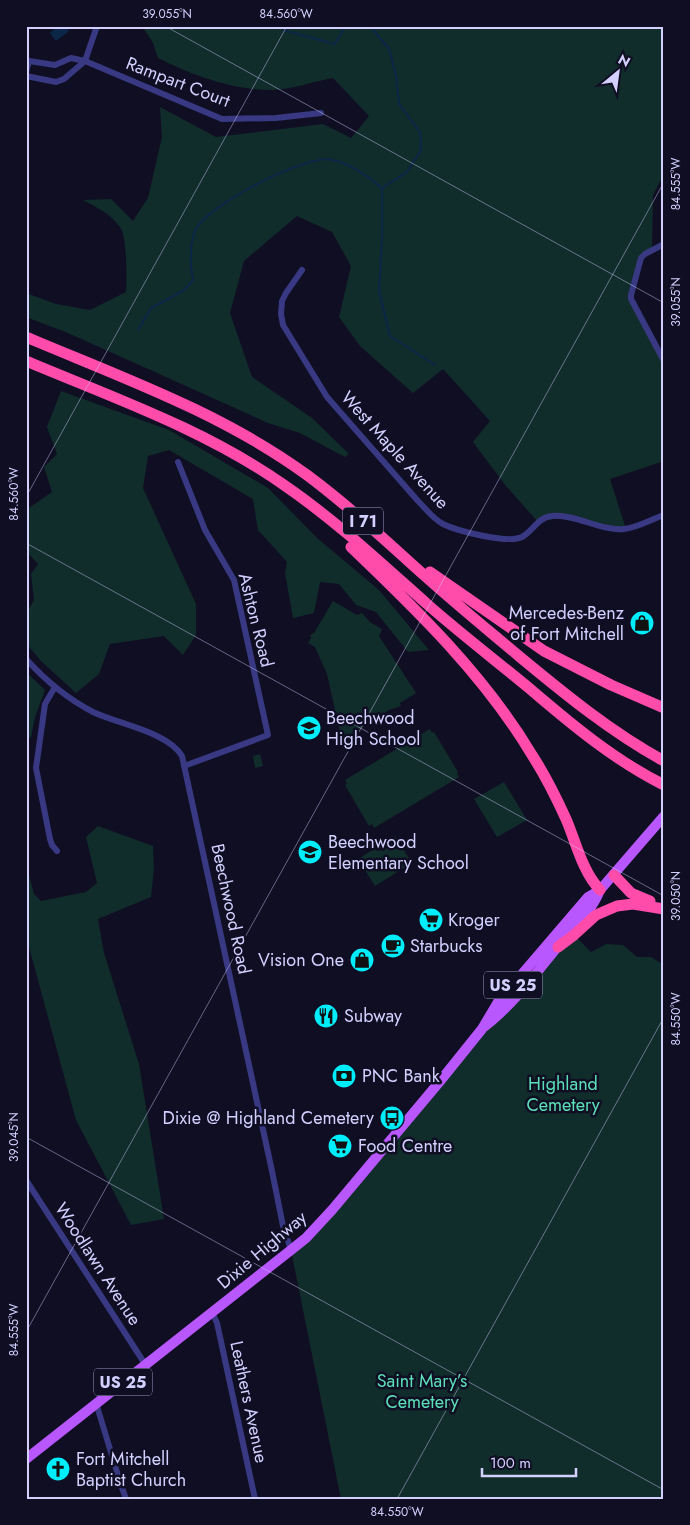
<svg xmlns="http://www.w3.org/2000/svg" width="690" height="1525" viewBox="0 0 690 1525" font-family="Jost,sans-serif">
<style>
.green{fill:#112d2b}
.water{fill:#0c2648}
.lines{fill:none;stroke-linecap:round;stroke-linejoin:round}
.stream{stroke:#0c2648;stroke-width:2}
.minor{stroke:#383982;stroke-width:6}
.primary{stroke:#b957ff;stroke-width:10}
.motorway{stroke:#ff4ba9;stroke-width:11}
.ticks{fill:none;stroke:#d3d0ff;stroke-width:1;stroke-opacity:0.45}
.labels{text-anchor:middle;stroke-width:5;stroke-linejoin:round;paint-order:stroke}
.shield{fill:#100e23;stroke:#9896bd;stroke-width:1}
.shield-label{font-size:16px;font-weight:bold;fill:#d3d0ff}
.street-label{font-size:18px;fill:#d3d0ff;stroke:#100e23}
.poi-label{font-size:18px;fill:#d3d0ff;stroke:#100e23;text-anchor:start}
.park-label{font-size:18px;fill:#5be0b9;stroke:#100e23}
.neatline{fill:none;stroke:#d3d0ff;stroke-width:2}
.ticks-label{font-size:12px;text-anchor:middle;fill:#d3d0ff}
</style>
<rect width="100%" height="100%" fill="#100e23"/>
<path class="green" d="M142,26H664V174L653,195L652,250L645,254L631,295L664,361V461L610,479L626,529L565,517L538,522L506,486L473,442L490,421L443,369L413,393L360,346L339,317L351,266L332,232L297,216L244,261L230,313L252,377L312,418L349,454L345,457L300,433L268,423L68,333L26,317V293L56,304L90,310L126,292C127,279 127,236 120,227C111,214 96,207 83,200L111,199L133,221L148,198L162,137L160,107L216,137L323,124L351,138L369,116L333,78C315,81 290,90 272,90C232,90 194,76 158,58L153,43Z
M61,391L169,430L268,488L317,538L379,590L429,650L408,652L376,612L356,605L339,584L320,582L314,613L293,618L285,573L287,562L258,530L253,499L169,450L148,456L143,488L196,604V635L183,655L164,636L110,644L99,674L76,693L41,661L26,643V614L34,600L31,574L38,564L26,551V510L52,492L44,467L57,454L47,427Z
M333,601L357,615L362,613L370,622L382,629L379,636L416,693L400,703L401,706L389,710L342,741L327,674L315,647L308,643L311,638L310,635L314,633Z
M26,672L45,690L35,717L31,737L26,739Z
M430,729L432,733L434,732L458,772L457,773L459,777L374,828L372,824L369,826L345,785L347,784L345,780Z
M260,754L263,766L255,768L253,756Z
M504,782L527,820L497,837L474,799Z
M98,826L153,846L154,868L151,897L98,919L104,953L139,1064L164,1219L131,1225L76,1120L26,936V864L34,894L41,901L86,892L97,883L86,837Z
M395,836L412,863L375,886L358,859Z
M574,935L591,952L606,944L623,945L637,957H651L664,965V1499H341L291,1250L441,1080Z"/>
<path class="water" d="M58,26H65L69,31L56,41L50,33Z"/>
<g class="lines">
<path class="stream" d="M278,26L286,31L335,44L345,26
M370,26L389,49L396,76L399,104L420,132L421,150L407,172L382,188
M382,188V237L379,291L390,336L435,365
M138,330L151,308L183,291L193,280C190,264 189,247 195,231C205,206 307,153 333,160C350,164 369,177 382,188"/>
<path class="minor" d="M26,72L29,61L55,65L71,58L85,61L222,119L276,118L321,113
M26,76L56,82L64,79L85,61L97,26
M664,244L645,254L641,258L631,295V299L664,361
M302,270L286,293L282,301L281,314L283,325L327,397L418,501C426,509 433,519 443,524C457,531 508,544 522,537C533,531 538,517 552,516C576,514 600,531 624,529C637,528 652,519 664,515
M178,462L205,530L234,580L268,735L184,766
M26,659C45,680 68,699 93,712C118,724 168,732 182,756L272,1171L283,1226L291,1250
M55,687L45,704L36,768L50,839L52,845L57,851
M26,1180L145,1364
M212,1312L217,1323L255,1499
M96,1403L120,1482L126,1499"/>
<path class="primary" d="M484,1027C513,1005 536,973 559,945C574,928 592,911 600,890
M26,1459L291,1250L306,1238L332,1210L441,1080L482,1029L498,1002L588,897L600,890L664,816"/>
<path class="motorway" d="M26,337C123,378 222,413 307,475C349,506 387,542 425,576C456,604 488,630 520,657C566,695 611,732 664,761
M26,361C114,398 206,430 284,485C335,520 381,563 427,604C460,633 495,660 529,688C571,724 614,760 664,785
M351,547C417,610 485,676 532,755C545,775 556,797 566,819C576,842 582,871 600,890
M430,572L544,651L611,685L664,708
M614,875L631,893L650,901
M558,947L574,935L596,915L617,906L633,904L664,909"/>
</g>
<path class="ticks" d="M165,26L664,303M26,497L287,26M26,543L664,896M26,1137L664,1490M26,1332L664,182M397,1499L664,1017"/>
<defs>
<symbol id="shop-disc" viewBox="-11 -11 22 22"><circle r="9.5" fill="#00edfb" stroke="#100e23"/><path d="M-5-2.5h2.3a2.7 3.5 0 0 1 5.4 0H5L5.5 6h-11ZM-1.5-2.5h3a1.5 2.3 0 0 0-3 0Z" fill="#111"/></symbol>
<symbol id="school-disc" viewBox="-11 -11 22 22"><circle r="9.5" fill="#00edfb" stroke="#100e23"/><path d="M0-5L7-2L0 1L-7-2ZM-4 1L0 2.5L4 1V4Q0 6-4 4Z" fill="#111"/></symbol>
<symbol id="supermarket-disc" viewBox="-11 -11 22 22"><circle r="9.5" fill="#00edfb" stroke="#100e23"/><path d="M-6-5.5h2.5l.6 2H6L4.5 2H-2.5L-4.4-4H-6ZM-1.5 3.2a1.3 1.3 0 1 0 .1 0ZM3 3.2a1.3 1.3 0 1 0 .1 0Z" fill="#111"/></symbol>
<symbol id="cafe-disc" viewBox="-11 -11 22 22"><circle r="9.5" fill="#00edfb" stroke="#100e23"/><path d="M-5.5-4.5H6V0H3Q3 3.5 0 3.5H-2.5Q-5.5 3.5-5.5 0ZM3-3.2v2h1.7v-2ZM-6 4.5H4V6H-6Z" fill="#111"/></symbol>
<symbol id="restaurant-disc" viewBox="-11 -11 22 22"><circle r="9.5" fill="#00edfb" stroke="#100e23"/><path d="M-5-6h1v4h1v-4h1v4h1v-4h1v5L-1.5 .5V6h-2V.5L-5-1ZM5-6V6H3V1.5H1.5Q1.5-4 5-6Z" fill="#111"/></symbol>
<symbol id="bank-disc" viewBox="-11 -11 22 22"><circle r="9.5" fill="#00edfb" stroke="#100e23"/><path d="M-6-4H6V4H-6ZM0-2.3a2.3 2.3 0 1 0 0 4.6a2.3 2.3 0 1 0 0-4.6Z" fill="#111"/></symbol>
<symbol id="bus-disc" viewBox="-11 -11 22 22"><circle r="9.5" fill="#00edfb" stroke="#100e23"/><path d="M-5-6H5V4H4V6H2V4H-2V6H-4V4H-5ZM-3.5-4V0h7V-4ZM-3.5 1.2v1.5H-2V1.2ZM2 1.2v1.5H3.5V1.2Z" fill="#111"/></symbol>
<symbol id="church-disc" viewBox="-11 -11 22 22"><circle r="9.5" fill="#00edfb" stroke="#100e23"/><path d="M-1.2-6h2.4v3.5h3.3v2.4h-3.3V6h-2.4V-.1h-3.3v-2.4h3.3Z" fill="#111"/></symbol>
</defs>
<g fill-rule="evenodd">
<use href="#shop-disc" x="628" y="609" width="28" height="28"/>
<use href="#school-disc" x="295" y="714" width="28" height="28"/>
<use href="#school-disc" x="296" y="838" width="28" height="28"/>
<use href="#supermarket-disc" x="417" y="906" width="28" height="28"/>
<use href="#cafe-disc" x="379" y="932" width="28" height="28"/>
<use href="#shop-disc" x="348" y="946" width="28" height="28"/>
<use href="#restaurant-disc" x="312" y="1002" width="28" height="28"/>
<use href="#bank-disc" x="330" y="1062" width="28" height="28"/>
<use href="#bus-disc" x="378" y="1104" width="28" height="28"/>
<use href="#supermarket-disc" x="326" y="1132" width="28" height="28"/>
<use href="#church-disc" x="44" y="1455" width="28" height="28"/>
</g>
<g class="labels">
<g class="shield">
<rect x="343" y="507.5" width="40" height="27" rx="4"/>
<rect x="484" y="971.5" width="58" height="27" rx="4"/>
<rect x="94" y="1368.5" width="58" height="27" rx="4"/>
</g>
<g class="shield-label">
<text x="363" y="527">I 71</text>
<text x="513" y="991">US 25</text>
<text x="123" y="1388">US 25</text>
</g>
<g class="street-label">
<text transform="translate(178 82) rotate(21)" y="6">Rampart Court</text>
<text transform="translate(395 450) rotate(48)" y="6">West Maple Avenue</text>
<text transform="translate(256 620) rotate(76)" y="6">Ashton Road</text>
<text transform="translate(231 909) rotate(78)" y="6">Beechwood Road</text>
<text transform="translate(262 1250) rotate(-40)" y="6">Dixie Highway</text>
<text transform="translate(98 1264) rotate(57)" y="6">Woodlawn Avenue</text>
<text transform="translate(249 1402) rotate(78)" y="6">Leathers Avenue</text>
</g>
<g class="poi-label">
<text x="624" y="619" text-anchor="end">Mercedes-Benz<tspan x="624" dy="21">of Fort Mitchell</tspan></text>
<text x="326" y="724">Beechwood<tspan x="326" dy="21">High School</tspan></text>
<text x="328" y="848">Beechwood<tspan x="328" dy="21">Elementary School</tspan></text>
<text x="448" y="926">Kroger</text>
<text x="410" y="952">Starbucks</text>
<text x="344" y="966" text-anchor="end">Vision One</text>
<text x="344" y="1022">Subway</text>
<text x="362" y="1082">PNC Bank</text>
<text x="374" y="1124" text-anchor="end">Dixie @ Highland Cemetery</text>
<text x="358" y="1152">Food Centre</text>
<text x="76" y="1465">Fort Mitchell<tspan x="76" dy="21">Baptist Church</tspan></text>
</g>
<g class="park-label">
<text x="563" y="1090">Highland<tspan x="563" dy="21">Cemetery</tspan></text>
<text x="422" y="1387">Saint Mary’s<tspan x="422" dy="21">Cemetery</tspan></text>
</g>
</g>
<rect width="690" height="1525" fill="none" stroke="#100e23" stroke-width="55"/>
<g transform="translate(618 72) rotate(29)" stroke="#100e23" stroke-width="4" paint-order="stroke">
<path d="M0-4L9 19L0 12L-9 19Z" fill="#d3d0ff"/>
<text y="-8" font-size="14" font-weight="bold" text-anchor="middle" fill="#d3d0ff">N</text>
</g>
<path d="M482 1468v8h94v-8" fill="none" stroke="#d3d0ff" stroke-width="2.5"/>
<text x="490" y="1468" font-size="15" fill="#d3d0ff" stroke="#100e23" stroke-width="4" paint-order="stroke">100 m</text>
<rect x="28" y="28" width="634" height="1470" class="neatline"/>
<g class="ticks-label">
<text x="167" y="18">39.055°N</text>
<text x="286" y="18">84.560°W</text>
<text transform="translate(676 184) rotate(-90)" y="4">84.555°W</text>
<text transform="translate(676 302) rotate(-90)" y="4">39.055°N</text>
<text transform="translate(14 494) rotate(-90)" y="4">84.560°W</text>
<text transform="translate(676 896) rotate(-90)" y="4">39.050°N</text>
<text transform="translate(676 1019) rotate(-90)" y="4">84.550°W</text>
<text transform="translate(14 1137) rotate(-90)" y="4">39.045°N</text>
<text transform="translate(14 1330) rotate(-90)" y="4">84.555°W</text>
<text x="397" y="1516">84.550°W</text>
</g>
</svg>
